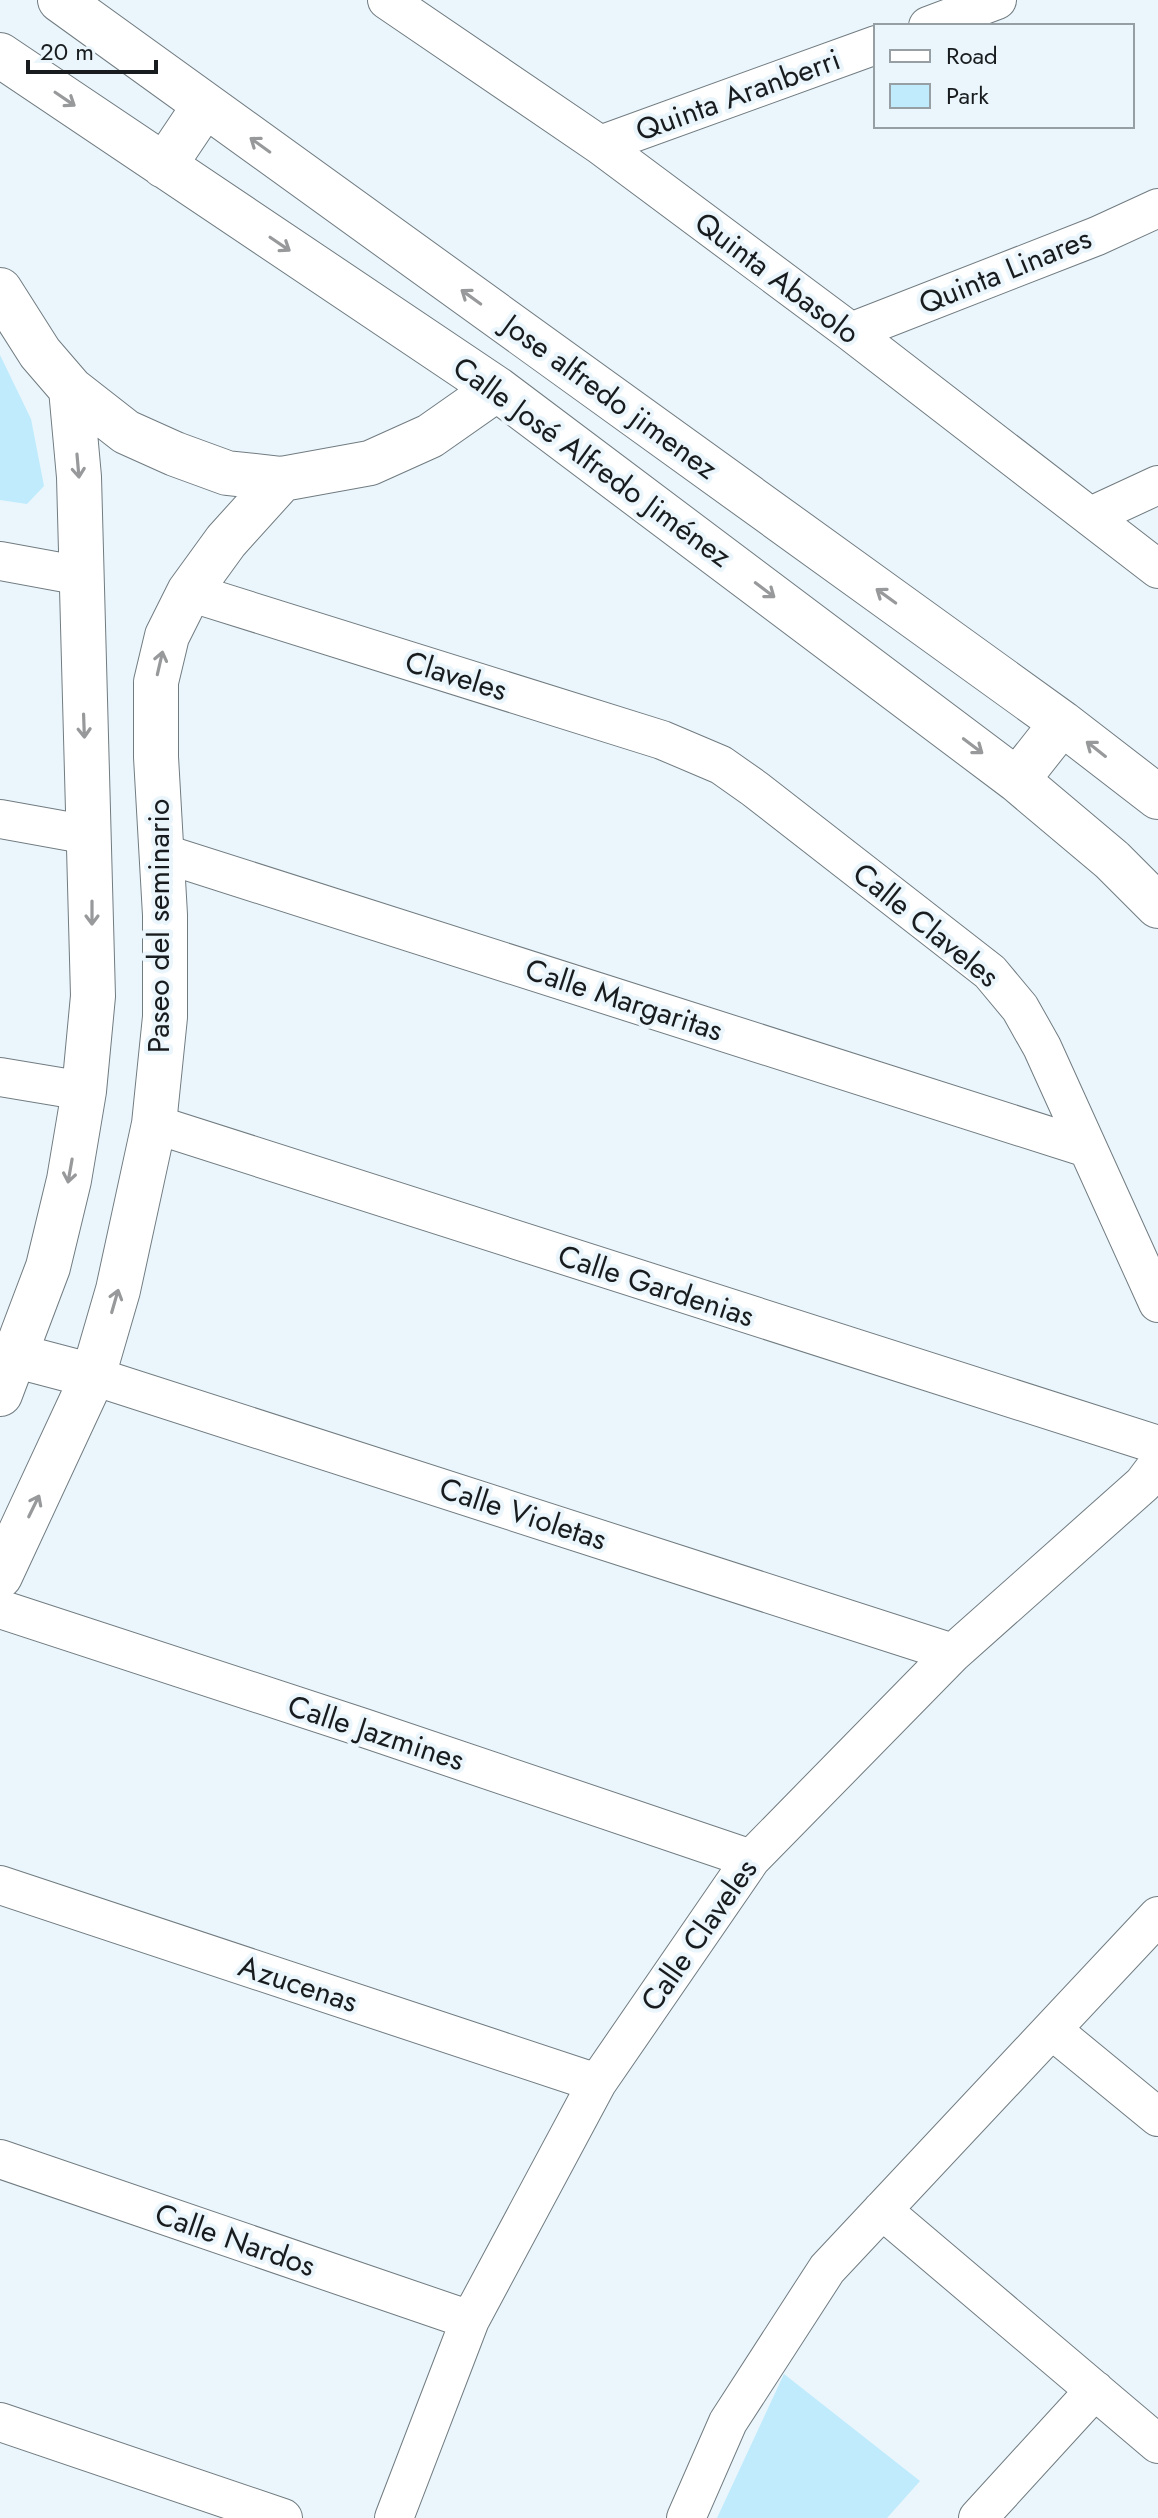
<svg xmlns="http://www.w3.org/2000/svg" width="1158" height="2518" viewBox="0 0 1158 2518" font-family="Jost,sans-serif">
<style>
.green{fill:#bfebfc}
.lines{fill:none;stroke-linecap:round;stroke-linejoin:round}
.minor-casing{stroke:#717c81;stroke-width:40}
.tertiary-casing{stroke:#717c81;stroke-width:46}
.minor{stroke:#fff;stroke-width:38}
.tertiary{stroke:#fff;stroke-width:44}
.oneway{stroke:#97999a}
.labels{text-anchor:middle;stroke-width:8;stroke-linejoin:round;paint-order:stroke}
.street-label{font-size:30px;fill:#181c1e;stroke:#eaf6fc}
</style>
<rect width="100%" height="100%" fill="#eaf6fc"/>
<path class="green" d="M0,355L31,419L44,486L27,504L0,500Z
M784,2374L920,2481L887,2518H717Z"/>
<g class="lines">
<defs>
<path id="minor" d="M387,0L600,145L851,332L1158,569
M928,26L997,0
M600,145L876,45
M851,332L1097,236L1158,208
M1091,516L1158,485
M0,561L82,576
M189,592L662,740L721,765L755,789L990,972L1020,1008L1042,1047L1158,1303
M0,819L89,835
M162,853L1087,1148
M0,1077L84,1091
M154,1124L1158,1445
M93,1376L953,1653
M0,1609L364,1728L751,1859
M0,1885L597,2083
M1052,2030L1158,2117
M0,2159L470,2320
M882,2210L1158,2444
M0,2422L283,2518
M394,2518L470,2320L597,2083L751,1859L953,1653L1143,1484L1158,1464
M686,2518L728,2422L827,2269L1158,1916
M978,2518L1095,2390"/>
<path id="tertiary" d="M60,0L1062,723L1158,797
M0,55L497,389L1017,780L1112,860L1158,906
M164,166L205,105
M0,290L40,353L71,389L126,432L175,454L227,473L282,479L370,463L430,436L497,389
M1017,780L1062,723
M17,1356L93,1376
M0,1394L48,1267L69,1180L84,1091L93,996L79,477L71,389
M0,1576L93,1376L118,1290L154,1124L165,1017V915L156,757V682L167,636L189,592L226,541L282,479"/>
</defs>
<use href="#minor" class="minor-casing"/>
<use href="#tertiary" class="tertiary-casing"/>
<use href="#minor" class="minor"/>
<use href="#tertiary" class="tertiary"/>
</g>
<defs><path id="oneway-shaft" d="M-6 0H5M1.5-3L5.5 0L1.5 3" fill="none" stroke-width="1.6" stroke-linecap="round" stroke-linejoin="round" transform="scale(2)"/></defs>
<g class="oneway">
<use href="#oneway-shaft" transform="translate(65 99) rotate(34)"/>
<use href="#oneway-shaft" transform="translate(260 145) rotate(-144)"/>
<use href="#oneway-shaft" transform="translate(280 244) rotate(34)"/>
<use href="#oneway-shaft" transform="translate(471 297) rotate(-144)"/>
<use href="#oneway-shaft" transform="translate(78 466) rotate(85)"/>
<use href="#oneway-shaft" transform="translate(765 590) rotate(37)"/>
<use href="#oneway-shaft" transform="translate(886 596) rotate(-144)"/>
<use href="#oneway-shaft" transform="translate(160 663) rotate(-77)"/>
<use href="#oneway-shaft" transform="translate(84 726) rotate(88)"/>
<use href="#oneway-shaft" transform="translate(973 746) rotate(37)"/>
<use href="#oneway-shaft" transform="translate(1096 749) rotate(-142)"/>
<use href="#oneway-shaft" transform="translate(92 913) rotate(90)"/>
<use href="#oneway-shaft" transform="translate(70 1171) rotate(100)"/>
<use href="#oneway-shaft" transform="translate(115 1301) rotate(-74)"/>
<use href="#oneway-shaft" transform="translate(34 1506) rotate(-64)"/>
</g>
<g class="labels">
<g class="street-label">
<text transform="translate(738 95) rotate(-20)" y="10">Quinta Aranberri</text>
<text transform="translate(1005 271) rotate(-22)" y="10">Quinta Linares</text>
<text transform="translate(777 278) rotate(37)" y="10">Quinta Abasolo</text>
<text transform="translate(610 397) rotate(36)" y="10">Jose alfredo jimenez</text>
<text transform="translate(592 462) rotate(36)" y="10">Calle José Alfredo Jiménez</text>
<text transform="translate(456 676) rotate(17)" y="10">Claveles</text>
<text transform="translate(926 925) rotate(39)" y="10">Calle Claveles</text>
<text transform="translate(159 926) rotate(-90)" y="10">Paseo del seminario</text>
<text transform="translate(624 1000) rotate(18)" y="10">Calle Margaritas</text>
<text transform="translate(656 1286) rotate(18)" y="10">Calle Gardenias</text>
<text transform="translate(523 1514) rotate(18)" y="10">Calle Violetas</text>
<text transform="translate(376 1733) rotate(18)" y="10">Calle Jazmines</text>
<text transform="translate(699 1935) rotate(-55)" y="10">Calle Claveles</text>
<text transform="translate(298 1984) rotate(18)" y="10">Azucenas</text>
<text transform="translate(235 2240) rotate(19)" y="10">Calle Nardos</text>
</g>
</g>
<rect x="874" y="24" width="260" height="104" fill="#eaf6fc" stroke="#969fa3" stroke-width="2"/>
<rect x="890" y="50" width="40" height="12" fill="#ffffff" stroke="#969fa3" stroke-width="2"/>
<text x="946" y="64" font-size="24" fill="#181c1e">Road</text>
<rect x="890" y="84" width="40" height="24" fill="#bfebfc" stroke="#969fa3" stroke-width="2"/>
<text x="946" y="104" font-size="24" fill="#181c1e">Park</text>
<path d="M28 60v12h128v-12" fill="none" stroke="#181c1e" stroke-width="4"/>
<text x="40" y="60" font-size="24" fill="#181c1e" stroke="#eaf6fc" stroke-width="6" paint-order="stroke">20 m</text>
</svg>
